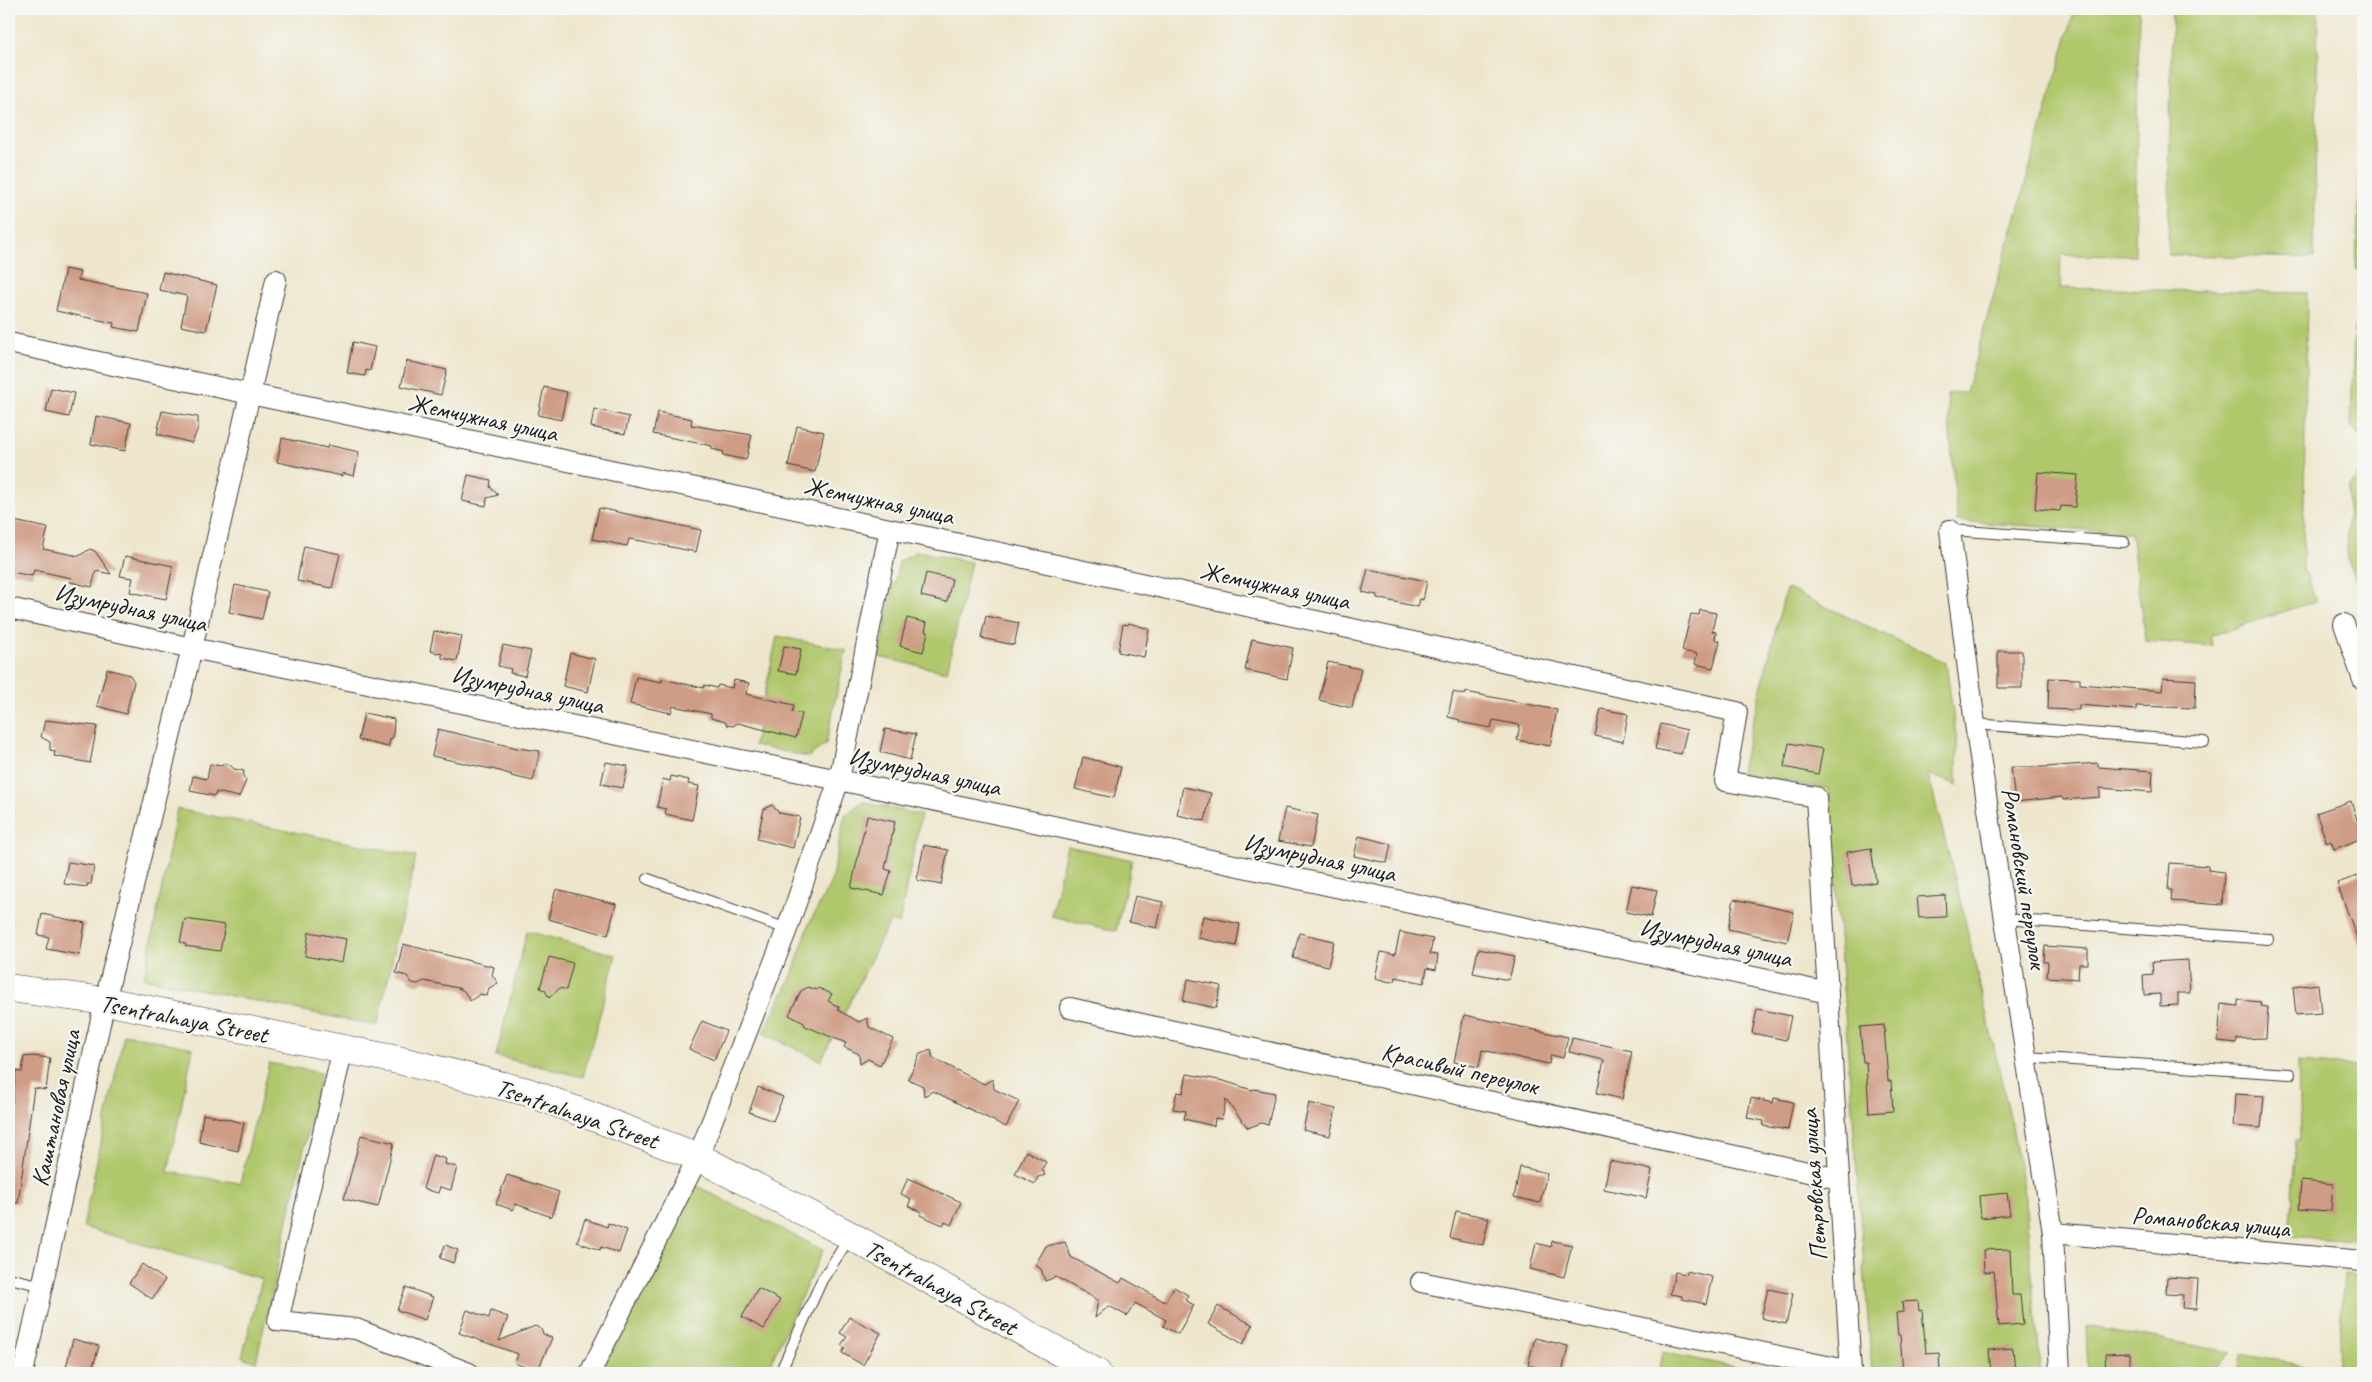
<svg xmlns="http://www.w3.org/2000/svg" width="2372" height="1382" viewBox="0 0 2372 1382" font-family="Caveat,sans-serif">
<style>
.green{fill:#b0c76c;stroke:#667244}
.building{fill:#cf9c85}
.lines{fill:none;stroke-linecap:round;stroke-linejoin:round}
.lane-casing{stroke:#3c3a36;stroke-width:12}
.street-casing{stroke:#3c3a36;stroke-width:22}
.secondary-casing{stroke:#3c3a36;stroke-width:29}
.lane{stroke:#fff;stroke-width:10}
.street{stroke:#fff;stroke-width:20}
.secondary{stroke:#fff;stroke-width:28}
.labels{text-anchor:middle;stroke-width:4.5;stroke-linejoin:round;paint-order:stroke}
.street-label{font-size:25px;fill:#1c1c1c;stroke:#f6f6f2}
</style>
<rect width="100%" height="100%" fill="#f6f6f2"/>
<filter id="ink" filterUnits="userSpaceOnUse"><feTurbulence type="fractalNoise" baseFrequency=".02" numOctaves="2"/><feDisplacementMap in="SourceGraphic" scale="10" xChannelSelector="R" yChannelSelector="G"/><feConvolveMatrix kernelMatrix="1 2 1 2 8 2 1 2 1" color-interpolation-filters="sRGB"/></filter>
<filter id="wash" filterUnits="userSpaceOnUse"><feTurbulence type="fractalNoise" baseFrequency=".0096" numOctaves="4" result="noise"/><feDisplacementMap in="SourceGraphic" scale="20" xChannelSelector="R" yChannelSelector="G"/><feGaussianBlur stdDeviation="1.12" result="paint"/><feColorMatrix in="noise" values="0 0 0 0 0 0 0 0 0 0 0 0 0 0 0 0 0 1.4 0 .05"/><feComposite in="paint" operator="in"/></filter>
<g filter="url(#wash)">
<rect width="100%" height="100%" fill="#eee6cc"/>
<path class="green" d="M2075,9H2139L2135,256L2061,255L2060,288L2307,293L2303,572L2306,573L2316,601L2210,636L2213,646L2145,641L2131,533L1957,521L1947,394L1966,392Z
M2172,9H2318L2314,258L2168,255Z
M2363,151V277L2356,269L2360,155Z
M2363,319V439L2351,426L2354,328Z
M2361,473H2363V576L2356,582L2346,553L2349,485Z
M917,551L971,562L947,672L879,657L899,562Z
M1786,588L1946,663L1957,742V785L1928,774L1959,894L2012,1126L2025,1199L2041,1373H1872L1828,789L1740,773Z
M777,636L846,650L826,744L808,757L754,745Z
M862,802L921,815L899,924L890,921L821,1061L763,1033L791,978L809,924L831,882L845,815Z
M177,809L416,856L377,1026L144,978Z
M1067,846L1132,860L1116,931L1051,916Z
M527,931L616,955L583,1077L496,1056Z
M124,1034L193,1048L168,1172L240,1183L269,1063L321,1073L256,1362L242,1357L262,1279L83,1227Z
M2298,1062L2361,1067L2363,1072V1242L2289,1236L2296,1141H2300Z
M695,1185L823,1250L766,1373H601Z
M2344,1274L2363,1276V1373H2238L2241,1354L2337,1372Z
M2086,1326L2230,1352L2209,1373H2088Z
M1662,1352L1763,1373H1658Z"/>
<g id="blocks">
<path class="building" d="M65,269L80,272L78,280L147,293L139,332L113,327L114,323L56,311Z
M163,272L217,285L206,331L181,326L187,296L159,290Z
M353,342L375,347L370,371L366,370L365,376L347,373Z
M407,361L447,370L441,395L401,386Z
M544,387L567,392L561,420L538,415Z
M51,388L74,393L69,417L46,412Z
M594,409L629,417L625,434L591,427Z
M162,411L198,417V428L192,443L157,434Z
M658,412L692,419L691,425L752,435L746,460L723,455L724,452L712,449V446L653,434Z
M96,416L131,423L125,451L91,444Z
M797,426L824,432L815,472L788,466Z
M282,438L327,448L328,445L359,452L354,476L342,473V476L277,462Z
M2038,472L2078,475L2075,507L2061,506L2060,511L2035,509Z
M468,475L491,480L490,487L498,495L487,498L486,506L462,501Z
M599,508L701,530L696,552L642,541L629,539L627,546L592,539Z
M9,520L48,528L43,549L79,556L90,549L95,551L111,574L96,571L92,587L70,582L71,578L34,570L32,576L11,572L12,567L9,566Z
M304,546L340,554L332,588L297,581Z
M125,556L173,566L166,599L130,592L133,578L120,576Z
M1368,569L1427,581L1423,600L1420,599L1418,607L1377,598V595L1362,592Z
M926,573L952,579L947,602L921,596Z
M235,585L268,592L262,619L229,612Z
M1700,610L1716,613L1712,631L1716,632L1715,639L1720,641L1713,668L1695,664L1697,654L1682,651L1691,614L1699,615Z
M986,616L1019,623L1014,645L981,638Z
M907,618L927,623L925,631L928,632L923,652L900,646Z
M1129,623L1149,629L1144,657L1118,652L1123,624L1128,625Z
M434,631L462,636L457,661L442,658V654L430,651Z
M1252,639L1293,648L1287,679L1245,670Z
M503,645L531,651L525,676L510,673L511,669L498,666Z
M784,646L801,649L796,674L778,671Z
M1998,651H2022V688H1998Z
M570,653L595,659L588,692L563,686Z
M1328,662L1361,669L1352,708L1319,700Z
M107,669L130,675L134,682L126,714L97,706Z
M636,677L662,682V679L704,688V685L717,688L718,685L732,688L734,680L749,683L746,694L794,705L792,712L802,714L796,738L738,723L733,726L727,725L725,722L711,718V714L673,706L671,713L630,704Z
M2049,678L2080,679V684L2162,691L2163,678L2196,680L2195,708L2136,706V710L2079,705V710L2048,709Z
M1453,692L1465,695L1466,692L1557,710L1550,746L1517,740L1520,725L1493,720L1491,728L1459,722L1460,720L1448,717Z
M1601,709L1628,714L1623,742L1595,736Z
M364,713L394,719L393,737L390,740L388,747L358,740Z
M45,720L97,726L90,763L54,756L55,751L50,750V742L41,737Z
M1661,724L1687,730L1681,754L1655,749Z
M438,729L517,748L540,751L533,781L511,776L512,775L500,771L432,756Z
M885,729L916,734L910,760L880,752Z
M1789,743L1823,749L1818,774L1784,767Z
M1083,757L1121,767L1114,798L1075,789Z
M606,762L628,766L623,788L601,784Z
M225,763L230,765L234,769L244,771L243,776L246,781L239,797L216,792L215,796L190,791L193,776L207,779L210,764L221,766Z
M2098,763V767L2153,771L2152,792L2100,788V797L2063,800L2062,797L2015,802L2011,767H2045Z
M671,776L689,780L688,784L699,786L692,820L665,814L666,809L657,807L663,779L670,781Z
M1183,787L1211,793L1205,821L1177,815Z
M2351,801L2357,820L2363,817V838L2334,849L2331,841L2327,843L2316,813Z
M772,805L779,813L800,817L793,848L757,839L764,809Z
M1285,808L1318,815L1311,847L1278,841Z
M867,816L895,822L885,869L891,871L884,895L851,888Z
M1359,836L1391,844L1387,863L1354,856Z
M924,845L948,850L941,885L917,880Z
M1871,848L1876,882L1852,886L1847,852Z
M68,862L94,866L91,884H87V887L64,884Z
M2170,863L2208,866V870L2224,872L2222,905L2171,901L2172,890H2168Z
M2363,874V948L2361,949L2337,883Z
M1632,885L1657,890L1651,917L1626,912Z
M556,889L616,904L608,935L548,919Z
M1945,895L1946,917L1919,918L1917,897Z
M1135,896L1163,902L1157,928L1129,922Z
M1734,899L1794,912L1787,942L1728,929Z
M42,914L85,923L80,955L46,949L49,937L38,935Z
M1203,916L1240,924L1236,946L1198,938Z
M185,919L225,925L220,951L185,946L186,944L180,942Z
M309,932L346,939L342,963L305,956Z
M1400,932L1433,939L1430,954L1438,955L1436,970L1427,968L1424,983L1396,977L1395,981L1390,982L1375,978L1381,952L1395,955Z
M1299,933L1334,941L1328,966L1293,958Z
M403,944L494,967L492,975L498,983L489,988L487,996L480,994L470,1001L464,991L458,988L424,981L418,984L412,983L407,976L396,973Z
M2045,946L2088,949V964H2079L2078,979L2047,977L2048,962H2044Z
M1478,949L1515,956L1509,980L1473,973Z
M549,957L573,963L566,990L560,988L549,998L545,990L540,988Z
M2188,960L2190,993H2178V1005L2160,1006V994L2144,995L2143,975L2153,974L2152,962Z
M1188,979L1221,986L1216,1008L1183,1001Z
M2318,984L2321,1013L2296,1015L2293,987Z
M808,987L817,990L818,988L832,994L828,1001L839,1007L838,1010L859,1022L867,1018L869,1027L893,1039L880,1065L868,1059L860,1064L859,1054L844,1047L846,1043L805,1026L804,1023L789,1015L801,991Z
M2238,1000L2261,1002L2260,1006L2268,1007L2266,1038L2237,1039L2236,1043L2218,1041L2221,1004L2238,1006Z
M1757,1009L1791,1016L1786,1040L1752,1033Z
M1464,1015L1568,1037L1563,1058L1551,1055L1549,1064L1482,1050L1479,1067L1454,1062Z
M702,1021L726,1031L714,1060L689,1049Z
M1884,1025L1888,1081H1891L1893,1111L1869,1113L1866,1062H1863L1860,1027Z
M1572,1038L1632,1051L1622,1099L1597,1093L1604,1060L1569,1052Z
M931,1050L933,1058L984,1084L993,1079L994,1089L1019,1101L1006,1127L933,1091L924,1096L923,1086L908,1079L920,1054Z
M32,1056L50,1058L46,1090L34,1088L18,1203H9V1103H12L16,1071L22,1072L24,1057Z
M1187,1074L1224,1081L1252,1090L1254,1089L1275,1093L1268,1125L1261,1123L1248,1128L1226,1100L1222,1119L1215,1118L1214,1126L1184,1119L1186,1111L1173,1109L1177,1092L1183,1093Z
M758,1087L783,1097L773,1121L749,1112Z
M2235,1094L2264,1096L2261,1128L2233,1126Z
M1751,1098L1773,1103L1774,1098L1793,1102L1788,1130L1763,1126L1764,1121L1747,1118Z
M1309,1103L1336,1109L1330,1136L1303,1130Z
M203,1114L244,1123L238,1151L199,1142Z
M361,1135L394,1143L378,1207L344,1199Z
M1026,1151L1046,1162L1042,1169L1045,1175L1038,1177L1035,1184L1015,1174Z
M433,1155L446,1159L445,1164L457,1167L451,1190L440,1187L438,1193L423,1189Z
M1610,1161L1652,1170L1646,1198L1604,1189Z
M1520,1167L1547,1173L1540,1203L1514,1197Z
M507,1175L559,1192L551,1217L516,1204L513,1210L496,1204Z
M908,1178L961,1202L951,1225L945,1222L943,1225L920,1215L922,1212L908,1206L911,1199L901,1194Z
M2301,1181L2333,1184L2331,1211L2299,1209Z
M2007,1193L2010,1215L1981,1218L1979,1196Z
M1456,1211L1489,1218L1483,1245L1450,1238Z
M585,1219L607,1227L608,1223L627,1230L619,1253L601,1247L600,1250L577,1242Z
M1552,1241L1572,1245L1564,1277L1530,1269L1536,1243L1551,1247Z
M1065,1242L1071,1257L1120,1283L1123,1278L1165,1302L1174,1287L1188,1295L1185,1300L1194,1305L1178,1334L1163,1326L1166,1320L1135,1303L1127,1316L1109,1306L1095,1318L1098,1300L1056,1277L1045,1281L1041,1269L1035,1265L1046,1246Z
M445,1245L458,1250L453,1263L440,1258Z
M2010,1249L2012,1295H2020L2023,1324L1999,1326L1994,1271L1984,1272L1983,1250Z
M142,1264L165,1280L152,1299L129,1283Z
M1687,1271L1712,1277L1706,1304L1682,1299V1296L1670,1294L1675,1272L1687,1274Z
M2167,1277L2198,1279L2196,1309L2182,1308L2183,1295L2166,1294Z
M406,1287L433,1297L425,1320L397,1310Z
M758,1288L780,1300L764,1329L742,1317Z
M1768,1289L1793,1294L1786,1324L1761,1318Z
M1918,1301L1919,1311L1922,1310L1926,1353L1939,1352L1940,1373H1903L1900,1335H1898L1896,1313L1903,1312L1902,1302Z
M1218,1306L1253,1325L1243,1344L1208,1324Z
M467,1310L489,1318L491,1311L508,1317L499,1341L535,1326L541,1329L543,1334L552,1338L537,1372L515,1363L518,1354L459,1333Z
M849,1317L881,1333L863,1365L842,1353L845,1348L841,1345L847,1337L840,1333Z
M1535,1338L1568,1346L1562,1373L1528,1365Z
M73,1339L99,1346L91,1373L66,1367Z
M2013,1348L2015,1373H1991L1989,1350Z
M2130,1353V1373H2106L2105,1354Z"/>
</g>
</g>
<g filter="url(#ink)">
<use href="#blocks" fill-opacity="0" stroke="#3c3a36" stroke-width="1"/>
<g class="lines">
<defs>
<path id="lane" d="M1950,530L2124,542
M1975,724L2204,742
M648,879L787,929
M2005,919L2268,939
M2026,1057L2290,1074
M9,1278L43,1286
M780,1373L822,1280L850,1237"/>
<path id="street" d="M9,343L890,529L1737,712L1725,781L1816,797L1851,1373
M1950,530L1975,724L2053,1233L2060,1373
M9,608L192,648L839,780L1828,993
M2344,624L2363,680
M1070,1008L1839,1179
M343,1049L278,1321L356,1329L469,1373
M2053,1233L2363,1261
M1421,1282L1851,1371
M23,1373L105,1001L192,648L276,280
M590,1373L698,1157L787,929L839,780L890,529"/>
<path id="secondary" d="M9,988L105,1001L398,1060L528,1092L698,1157L851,1236L1097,1373"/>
</defs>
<use href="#lane" class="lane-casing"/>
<use href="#street" class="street-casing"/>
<use href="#secondary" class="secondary-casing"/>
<use href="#lane" class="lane"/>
<use href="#street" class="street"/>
<use href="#secondary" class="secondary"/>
</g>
</g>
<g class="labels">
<g class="street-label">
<text transform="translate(483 417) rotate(12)" y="9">Жемчужная улица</text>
<text transform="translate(879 500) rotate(12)" y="9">Жемчужная улица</text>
<text transform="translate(1275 585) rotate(12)" y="9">Жемчужная улица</text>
<text transform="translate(131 607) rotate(12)" y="9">Изумрудная улица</text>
<text transform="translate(528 689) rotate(12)" y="9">Изумрудная улица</text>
<text transform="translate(925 771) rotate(12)" y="9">Изумрудная улица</text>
<text transform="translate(1320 857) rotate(12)" y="9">Изумрудная улица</text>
<text transform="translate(2025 878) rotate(81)" y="9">Романовский переулок</text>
<text transform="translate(1716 942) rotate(12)" y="9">Изумрудная улица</text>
<text transform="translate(184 1018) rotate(11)" y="9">Tsentralnaya Street</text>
<text transform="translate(1460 1068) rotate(13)" y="9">Красивый переулок</text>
<text transform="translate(55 1108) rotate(-78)" y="9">Каштановая улица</text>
<text transform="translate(577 1113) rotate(19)" y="9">Tsentralnaya Street</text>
<text transform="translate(1813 1185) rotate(-94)" y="9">Петровская улица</text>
<text transform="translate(2211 1221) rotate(5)" y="9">Романовская улица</text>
<text transform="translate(941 1287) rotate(29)" y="9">Tsentralnaya Street</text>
</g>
</g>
<rect width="2372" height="1382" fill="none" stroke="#f6f6f2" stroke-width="30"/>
</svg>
